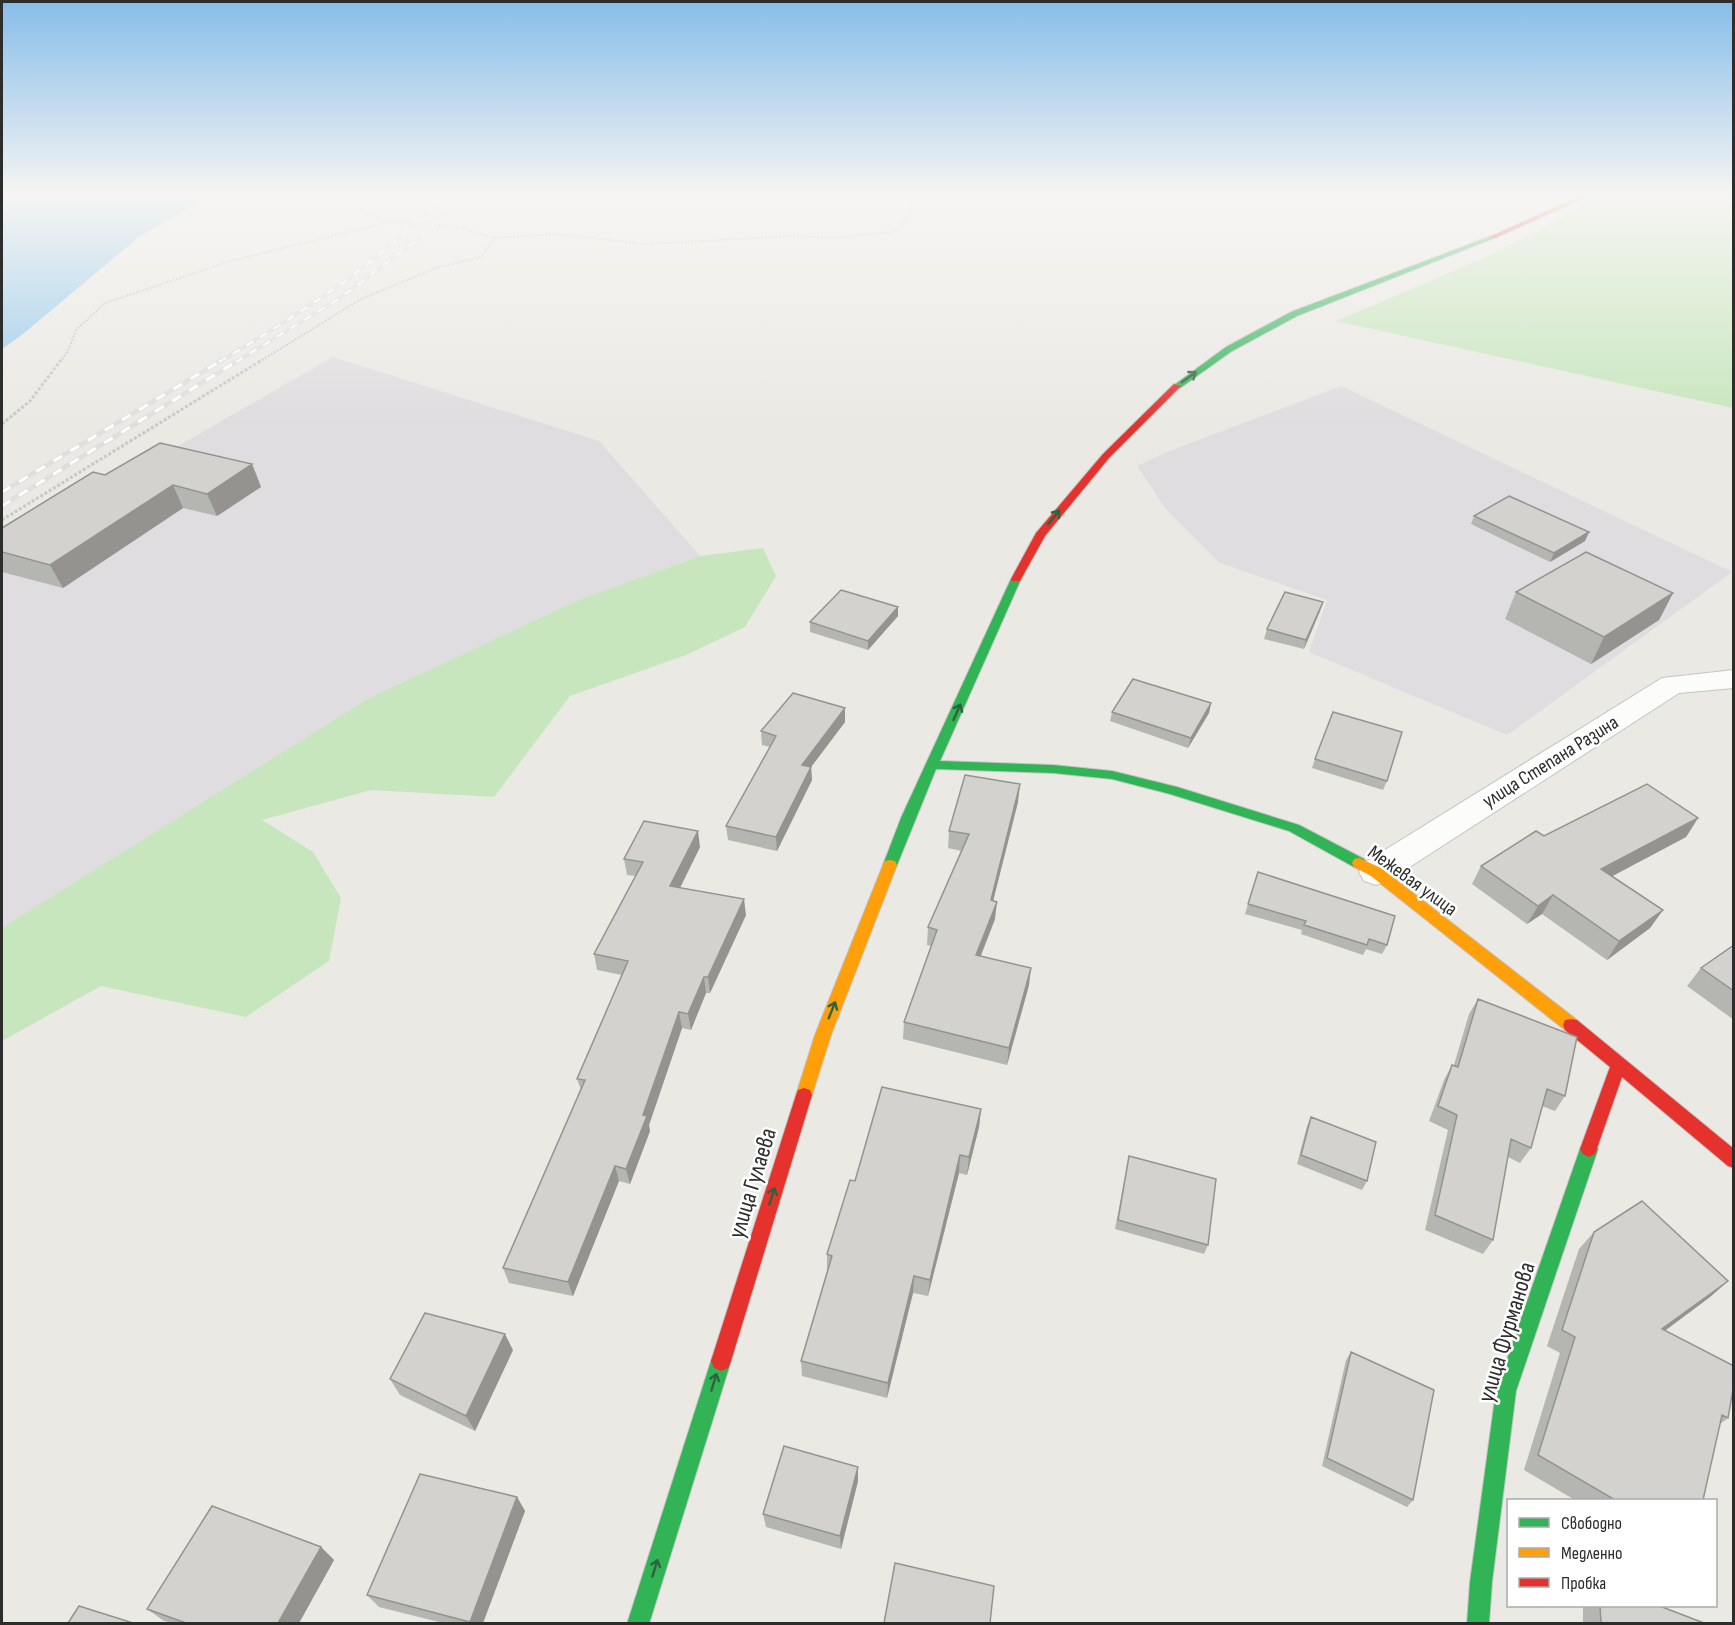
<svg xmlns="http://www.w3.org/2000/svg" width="1735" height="1625" viewBox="0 0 1735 1625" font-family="'Sofia Sans Condensed',sans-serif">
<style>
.industrial{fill:#dfdddf}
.green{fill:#c7e6bd}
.water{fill:#97caec}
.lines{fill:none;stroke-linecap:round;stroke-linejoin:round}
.street-casing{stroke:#c4c4c4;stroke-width:2}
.fast-casing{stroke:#c4c4c4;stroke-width:2}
.slow-casing{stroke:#c4c4c4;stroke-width:2}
.jam-casing{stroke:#c4c4c4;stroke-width:2}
.path-far1{stroke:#c8c8c8;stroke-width:2;stroke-dasharray:2 1.5;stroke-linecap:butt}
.path{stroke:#c8c8c8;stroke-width:3;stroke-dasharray:3 2;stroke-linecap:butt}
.street{fill:#fcfcfb;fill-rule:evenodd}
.fast{fill:#30b455;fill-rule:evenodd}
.slow{fill:#ff9f0a;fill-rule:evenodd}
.jam{fill:#e5322d;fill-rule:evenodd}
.rail-far1-casing{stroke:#dfdfe0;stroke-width:4}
.rail-casing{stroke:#dfdfe0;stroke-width:4.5}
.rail-far1{stroke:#fff;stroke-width:2;stroke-dasharray:8;stroke-linecap:butt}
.rail{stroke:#fff;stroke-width:3;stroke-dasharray:10;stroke-linecap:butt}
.wall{fill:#b5b5b1}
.shaded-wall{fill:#949390}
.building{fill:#d3d2ce;stroke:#949390;stroke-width:1.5}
.oneway{stroke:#2e633d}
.labels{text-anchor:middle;stroke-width:5;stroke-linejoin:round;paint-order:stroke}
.street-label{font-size:20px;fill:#2d2d2d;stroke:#fff}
.near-street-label{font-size:24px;fill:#2d2d2d;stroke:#fff}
</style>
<rect width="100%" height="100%" fill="#eae9e4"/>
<path class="industrial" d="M333,357L599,441L731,591L210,800L2,1009V552L97,493Z
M1341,386L1732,572L1507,735L1309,652L1327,600L1220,563L1166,509L1137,466L1167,452Z"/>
<path class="green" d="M1603,197H1733V408L1336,321L1482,259Z
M763,548L776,576L745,627L686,655L570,696L494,797L371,790L262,820L313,852L341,898L329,961L246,1017L101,986L2,1041V928L368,699L579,600L701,556Z"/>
<path class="water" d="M2,197H209L140,236L23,334L2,349Z"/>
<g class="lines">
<defs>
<path id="street" d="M1734,670V688L1679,693L1388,881L1376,885L1364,881L1359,872L1364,863L1662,678Z"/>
<path id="fast" d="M1491,236L1497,237L1297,316L1232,351L1180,388L1173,386L1226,347L1291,312Z
M1016,576L1021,579L940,761L1053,765L1112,771L1177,787L1299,825L1364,859L1366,863L1364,867H1354L1289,831L1170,794L1112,779L1053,773L936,769L897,865L895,869H885L883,865L901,818L1011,579Z
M1589,1141L1595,1144L1598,1149L1516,1391L1492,1582L1489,1624H1467L1470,1582L1496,1391L1580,1149L1583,1144Z
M721,1351L728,1354L731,1361L649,1624H627L711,1361L714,1354Z"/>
<path id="slow" d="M1359,858L1381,868L1577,1020L1579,1025L1577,1030L1571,1031L1565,1030L1371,876L1354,867L1352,863L1354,859Z
M890,860L895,861L897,865L831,1035L812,1095L810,1100L804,1102L798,1100L796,1095L815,1035L883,865L885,861Z"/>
<path id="jam" d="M1579,197H1587L1495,238L1489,237Z
M1174,384L1181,386L1109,458L1045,536L1020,581H1012L1011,579L1036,533L1103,454Z
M1571,1019L1577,1020L1734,1149V1168L1728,1166L1622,1077L1595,1154L1589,1157L1583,1154L1580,1149L1610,1067L1565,1030L1563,1025L1565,1020Z
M804,1088L810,1090L812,1095L731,1361L728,1368L721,1371L714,1368L711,1361L796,1095L798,1090Z"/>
</defs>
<use href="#street" class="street-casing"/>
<use href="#fast" class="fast-casing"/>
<use href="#slow" class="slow-casing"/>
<use href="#jam" class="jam-casing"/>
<path class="path-far1" d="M370,197L363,202L360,210L391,222L454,226L495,238L558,234L646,244L797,236L833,238L894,232L909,217L912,197
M60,362L68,351L76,330L105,303L234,260L390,222
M259,362L361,299L436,268L481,257L495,238"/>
<path class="path" d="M2,424L30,401L61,360
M2,520L262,360"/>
<use href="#street" class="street"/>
<use href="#fast" class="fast"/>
<use href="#slow" class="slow"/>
<use href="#jam" class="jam"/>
<defs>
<path id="rail-far1" d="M219,362C300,314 377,265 442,197
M236,362L340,298L417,240L459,197"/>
<path id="rail" d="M2,492L222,360
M2,506L239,360"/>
</defs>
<use href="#rail-far1" class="rail-far1-casing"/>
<use href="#rail" class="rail-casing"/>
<use href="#rail-far1" class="rail-far1"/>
<use href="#rail" class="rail"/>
</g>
<path class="wall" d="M252,464L261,487L217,516L183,508L63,588L2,572V528L105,475Z
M1474,516L1589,532L1585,541L1550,562L1471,524Z
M1516,592L1673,593L1659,620L1591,664L1505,619Z
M1320,611L1304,649L1264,639L1267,629Z
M898,616L868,650L810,632V622Z
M1211,703L1209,713L1188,748L1110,721L1112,712Z
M845,708V722L811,767L812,780L777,851L728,840L726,826L770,747L762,745L761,731Z
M1315,759L1387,781L1383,790L1312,768Z
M1018,802L993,901L995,919L981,956L1029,985L1007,1065L903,1039L904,1022L931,946L927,945L928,927L962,851L948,848L949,831Z
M1698,818L1686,837L1612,876L1663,910L1650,928L1607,960L1542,914L1527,924L1472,884L1481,866L1544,836Z
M700,847L680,888L746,915L710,993H706L691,1030L682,1028L649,1125L650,1131L630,1184L619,1181L573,1296L509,1283L503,1268L581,1090L577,1079L622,975L597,970L594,954L636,876L627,875L624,859Z
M1258,872L1387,945L1382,954L1366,949L1363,955L1301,934L1302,930L1245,914Z
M1734,945V1020L1687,986L1701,968Z
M1478,999L1565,1096L1555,1111L1542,1106L1531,1148L1520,1163L1508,1157L1493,1240L1483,1254L1425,1230L1448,1130L1429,1121L1444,1080L1452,1065H1454L1469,1014Z
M981,1109L979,1127L967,1175L959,1173L928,1296L913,1293L887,1398L802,1376L801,1361L827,1271V1254L855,1181Z
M1311,1117L1367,1181L1362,1190L1297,1164L1307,1126Z
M1129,1156L1208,1245L1204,1254L1115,1229Z
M1594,1232L1728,1281L1710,1297L1665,1331L1728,1418L1720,1424L1703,1500H1575L1524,1470L1560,1353L1547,1346L1579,1249Z
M513,1350L475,1431L400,1395L390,1379Z
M1351,1352L1413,1500L1407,1507L1322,1466L1346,1360Z
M858,1481L841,1549L766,1527L763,1514Z
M517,1497L525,1511L483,1623H443L379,1607L367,1595Z
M321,1547L334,1560L299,1623H172L164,1621L147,1609Z
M1583,1605H1657L1704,1623H1583Z"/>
<path class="shaded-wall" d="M252,464L261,487L217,516L207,494Z
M173,485L183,508L63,588L50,565Z
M1589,532L1585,541L1550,562L1554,553Z
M1673,593L1659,620L1591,664L1604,637Z
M1323,602L1320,611L1304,649L1306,640Z
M898,607V616L868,650V641Z
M1211,703L1209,713L1188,748L1191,738Z
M845,708V722L802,779V765Z
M811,767L812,780L777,851L776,837Z
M1020,784L1018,802L989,917L991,900Z
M1698,818L1686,837L1590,888L1601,869Z
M698,831L700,847L673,902L670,886Z
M1553,895L1542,914L1527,924L1538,906Z
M744,899L746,915L710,993L708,977Z
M997,902L995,919L974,972L976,955Z
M1663,910L1650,928L1607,960L1619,941Z
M1031,968L1029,985L1007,1065L1009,1048Z
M704,977L706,993L691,1030L688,1014Z
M679,1012L682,1028L649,1125L650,1131L630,1184L626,1169L643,1115Z
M981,1109L979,1127L967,1175L969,1157Z
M960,1155L959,1173L928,1296L930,1280Z
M615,1166L619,1181L573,1296L568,1282Z
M914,1276L913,1293L887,1398L888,1383Z
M1728,1281L1710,1297L1645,1345L1662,1329Z
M505,1334L513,1350L475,1431L466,1416Z
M858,1467V1481L841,1549L840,1536Z
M517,1497L525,1511L483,1623H472L470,1622Z
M321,1547L334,1560L299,1623H278Z"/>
<path class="building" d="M160,443L252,464L207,494L173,485L50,565L2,552V528L93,472L105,475Z
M1509,496L1589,532L1554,553L1474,516Z
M1586,552L1673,593L1604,637L1516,592Z
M841,590L898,607L868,641L810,622Z
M1285,592L1323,602L1306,640L1267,629Z
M1133,679L1211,703L1191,738L1112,712Z
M793,693L845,708L802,765L811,767L776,837L726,826L776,736L761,731Z
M1333,712L1402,732L1387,781L1315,759Z
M965,775L1020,784L991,900L997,902L976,955L1031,968L1009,1048L904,1022L937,930L928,927L969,834L949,831Z
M1647,784L1698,818L1601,869L1663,910L1619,941L1553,895L1538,906L1481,866L1536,831L1544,836Z
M644,821L698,831L670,886L744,899L708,977H704L688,1014L679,1012L643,1115L647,1116L626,1169L615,1166L568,1282L503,1268L585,1080L577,1079L628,961L594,954L643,862L624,859Z
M1258,872L1395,916L1387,945L1369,939L1367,945L1304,925L1306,921L1248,904Z
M1734,945V991L1701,968Z
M1478,999L1577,1037L1565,1096L1547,1089L1531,1148L1511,1139L1493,1240L1435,1215L1457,1115L1438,1106L1452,1065L1458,1067Z
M882,1087L981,1109L969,1157L960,1155L930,1280L914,1276L888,1383L801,1361L832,1256L827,1254L850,1180L855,1181Z
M1311,1117L1376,1142L1367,1181L1301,1155Z
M1129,1156L1216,1179L1208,1245L1118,1220Z
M1642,1201L1728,1281L1662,1329L1734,1366V1384L1728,1418L1722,1415L1703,1500H1615L1538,1455L1575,1337L1562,1330L1594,1232Z
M425,1313L505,1334L466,1416L390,1379Z
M1351,1352L1434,1390L1413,1500L1327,1458Z
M784,1446L858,1467L840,1536L763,1514Z
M420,1474L517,1497L470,1622L367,1595Z
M212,1506L321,1547L278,1623H186L147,1609Z
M895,1563L994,1586L990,1623H884Z
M1600,1605H1657L1704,1623H1601Z
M79,1606L133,1623H68Z"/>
<defs><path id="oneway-shaft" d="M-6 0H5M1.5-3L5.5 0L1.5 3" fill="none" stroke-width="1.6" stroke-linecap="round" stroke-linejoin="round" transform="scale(1.5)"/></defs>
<g class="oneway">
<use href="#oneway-shaft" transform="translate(1189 377) rotate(-35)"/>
<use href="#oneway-shaft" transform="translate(1054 517) rotate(-51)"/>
<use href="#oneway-shaft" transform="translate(957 712) rotate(-66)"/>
<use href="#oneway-shaft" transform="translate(832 1010) rotate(-68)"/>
<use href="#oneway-shaft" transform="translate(772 1196) rotate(-73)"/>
<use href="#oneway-shaft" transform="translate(714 1382) rotate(-73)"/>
<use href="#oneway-shaft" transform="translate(655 1568) rotate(-73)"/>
</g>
<linearGradient id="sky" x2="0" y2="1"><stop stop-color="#87bdea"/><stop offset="0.46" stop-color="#f6f5f3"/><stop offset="1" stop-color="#f6f5f3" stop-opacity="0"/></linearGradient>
<rect width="1735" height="424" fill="url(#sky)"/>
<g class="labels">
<g class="street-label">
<text transform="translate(1550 761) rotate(-32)" y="7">улица Степана Разина</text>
<text transform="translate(1413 880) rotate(36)" y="7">Межевая улица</text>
</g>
<g class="near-street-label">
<text transform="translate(752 1183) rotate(-73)" y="8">улица Гулаева</text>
<text transform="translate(1506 1332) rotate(-73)" y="8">улица Фурманова</text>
</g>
</g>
<rect width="1735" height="1625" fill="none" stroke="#2d2d2d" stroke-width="6"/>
<rect x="1507" y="1499" width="210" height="108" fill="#ffffff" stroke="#ababab" stroke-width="1.5"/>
<rect x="1519" y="1518" width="30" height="9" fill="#30b455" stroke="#ababab" stroke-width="1.5"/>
<text x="1561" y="1529" font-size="18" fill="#2d2d2d">Свободно</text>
<rect x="1519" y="1548" width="30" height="9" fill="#ff9f0a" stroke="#ababab" stroke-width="1.5"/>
<text x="1561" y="1559" font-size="18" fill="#2d2d2d">Медленно</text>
<rect x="1519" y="1578" width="30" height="9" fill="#e5322d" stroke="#ababab" stroke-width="1.5"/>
<text x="1561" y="1589" font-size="18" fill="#2d2d2d">Пробка</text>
</svg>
